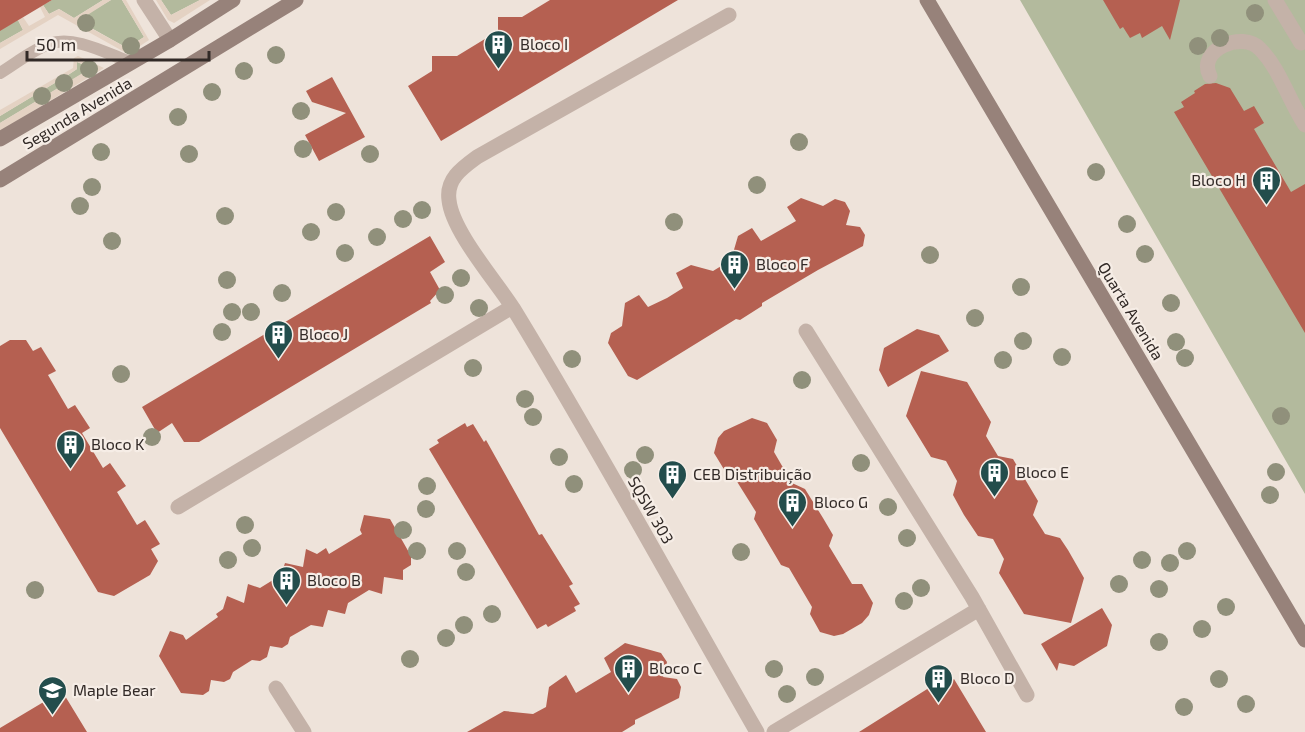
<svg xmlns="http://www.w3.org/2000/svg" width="1305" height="732" viewBox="0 0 1305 732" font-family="'Exo 2',sans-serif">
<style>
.green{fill:#b3ba9d}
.plaza{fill:#e4d2c3}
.building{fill:#b56051}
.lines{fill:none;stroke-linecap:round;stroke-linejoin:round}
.lane{stroke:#c4b2a8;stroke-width:12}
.street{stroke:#c4b2a8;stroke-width:15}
.secondary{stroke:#97827a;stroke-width:15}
.tree{fill:#90907b}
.labels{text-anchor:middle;stroke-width:4.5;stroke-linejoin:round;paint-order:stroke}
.poi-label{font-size:16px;fill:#322a27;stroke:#f6ede6;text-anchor:start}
.street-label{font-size:16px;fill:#322a27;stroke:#f6ede6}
</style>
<rect width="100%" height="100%" fill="#eee3da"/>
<path class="green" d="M52,0H103L74,18L59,9L49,14L43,5Z
M111,0H122L144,37L127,48L77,20Z
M161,0H200L171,15Z
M1020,0H1305V494Z
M18,20L23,30L0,43V30Z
M77,62L92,68L0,123V116L68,75L77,69Z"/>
<path class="plaza" d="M103,0H111L78,21L127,48L144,37L122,0H126L149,40L128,54L58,15L0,49V43L23,30L18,20L23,17L29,26L45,17L40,7L43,5L49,14L59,9L74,18Z
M156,0H161L171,15L200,0H210L174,23L168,20Z
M78,56L104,68L0,131V123L91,68L77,62V69L68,75L0,116V110L73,68L74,58Z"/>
<path class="building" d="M0,0H52L0,31Z
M550,0H678L441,141L408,86L432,71V56H457L498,31V17H522Z
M1103,0H1180L1170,40L1162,26L1142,38L1140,33L1130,38L1123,27L1120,29Z
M332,77L365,137L319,161L305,135L346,113L312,102L306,91Z
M1216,83L1230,88L1244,111L1254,106L1264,123L1254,129L1291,192L1305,184V333L1174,112L1184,107L1181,102L1195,93L1194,91L1205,84Z
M801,198L823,206L835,199L845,202L850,211L846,225L860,227L865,235L863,246L818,270L762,303V306L740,320L736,319L637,380L628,376L608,343L611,333L622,326L625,303L639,295L648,307L667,298L683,288L676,273L691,265L713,271L731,260L738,236L752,228L761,241L796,221L787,207Z
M430,236L445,262L430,272L440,290L430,301L431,303L199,442H184L172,423L157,433L142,407Z
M917,329L939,335L949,351L888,387L879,370L884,348Z
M10,340H26L33,351L41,347L56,371L48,375L68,409L75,405L90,428L82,433L103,468L110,463L126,486L117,492L137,525L145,520L160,544L151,549L158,561L150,575L114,596L98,592L0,428V346Z
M921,371L967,382L991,422L986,436L998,456L1013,459L1038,501L1033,515L1045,534L1060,538L1068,550L1084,578L1071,623L1024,614L999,573L1004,559L993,539L978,536L964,515L953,495L957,481L946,461L931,457L906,416Z
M752,418L767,423L777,440L774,452L792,483L805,489L823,518L833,535L829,546L852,584H862L873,603L869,615L862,623L843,634L834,636L820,632L810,614L812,607L789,568L781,565L754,519L756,512L731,472L725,471L714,453L718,438L724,431Z
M465,423L467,427L473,424L484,442L486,440L539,535L542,534L573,584L569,586L580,604L574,607L576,611L548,627L546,624L537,629L429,449L439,443L437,440Z
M364,515L390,519L411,556V565L403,570V580L384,577L382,594L369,590L348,603L345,614L328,610L323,627L311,625L290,637L288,644L282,648L270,646L267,657L260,661L252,660L233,672L230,679L224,682L211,680L209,691L203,695L181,693L159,656L170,631L183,635L186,640L218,617L216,614L223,609L227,596L244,603L248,584L260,588L281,575L285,563L303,567L306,549L317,554L326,548L329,554L362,534L360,530Z
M1102,608L1112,625L1107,646L1074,666L1059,663L1057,671L1041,644Z
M625,643L661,653L667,662L663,677L677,679L681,687L679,698L635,720V724L622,732H467L504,711L533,714L546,707L549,687L566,675L576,693L611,672L604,658Z
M954,679L986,732H859L932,686L935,692Z
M62,691L87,732H0V728Z"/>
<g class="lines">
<path class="lane" d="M0,73C15,64 32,50 49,44C74,35 106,53 130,62"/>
<path class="street" d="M144,0L170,40
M1275,0L1301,43
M729,15L477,157C462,168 446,179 449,200C452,231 495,280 513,308C598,447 676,591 757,732
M1210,76C1196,50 1243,30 1260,49C1280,69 1289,101 1305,125
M806,331L972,597L1027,695
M178,507L512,307
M276,688L304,732
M774,732L979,609"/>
<path class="secondary" d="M927,0L1305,640
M0,139L170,40L233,0
M0,180L296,0"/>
</g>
<g class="tree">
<circle cx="1255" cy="13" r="9"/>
<circle cx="86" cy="23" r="9"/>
<circle cx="1220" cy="38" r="9"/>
<circle cx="131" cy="46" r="9"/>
<circle cx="1198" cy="46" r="9"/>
<circle cx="276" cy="55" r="9"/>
<circle cx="89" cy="69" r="9"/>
<circle cx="244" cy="71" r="9"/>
<circle cx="64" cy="83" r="9"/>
<circle cx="212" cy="92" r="9"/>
<circle cx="42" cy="96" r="9"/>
<circle cx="301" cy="111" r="9"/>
<circle cx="178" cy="117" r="9"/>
<circle cx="799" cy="142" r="9"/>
<circle cx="303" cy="149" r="9"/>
<circle cx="101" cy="152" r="9"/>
<circle cx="189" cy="154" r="9"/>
<circle cx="370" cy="154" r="9"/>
<circle cx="1096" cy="172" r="9"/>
<circle cx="757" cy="185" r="9"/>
<circle cx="92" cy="187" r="9"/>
<circle cx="80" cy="206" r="9"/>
<circle cx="422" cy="210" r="9"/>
<circle cx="336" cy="212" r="9"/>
<circle cx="225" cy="216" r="9"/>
<circle cx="403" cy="219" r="9"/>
<circle cx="674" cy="222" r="9"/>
<circle cx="1127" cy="224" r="9"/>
<circle cx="311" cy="232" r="9"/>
<circle cx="377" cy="237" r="9"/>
<circle cx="112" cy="241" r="9"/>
<circle cx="345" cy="253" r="9"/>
<circle cx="1145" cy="254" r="9"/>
<circle cx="930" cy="255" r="9"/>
<circle cx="461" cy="278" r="9"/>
<circle cx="227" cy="280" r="9"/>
<circle cx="1021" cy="287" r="9"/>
<circle cx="282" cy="293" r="9"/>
<circle cx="445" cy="295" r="9"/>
<circle cx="1171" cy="303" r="9"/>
<circle cx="479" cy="308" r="9"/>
<circle cx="232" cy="312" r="9"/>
<circle cx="251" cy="312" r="9"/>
<circle cx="975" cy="318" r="9"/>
<circle cx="222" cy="332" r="9"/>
<circle cx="1023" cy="341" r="9"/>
<circle cx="1176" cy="342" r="9"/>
<circle cx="1062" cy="357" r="9"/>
<circle cx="1185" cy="358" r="9"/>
<circle cx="572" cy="359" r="9"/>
<circle cx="1003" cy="360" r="9"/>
<circle cx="473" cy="368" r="9"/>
<circle cx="121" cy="374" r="9"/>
<circle cx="802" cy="380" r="9"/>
<circle cx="525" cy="399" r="9"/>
<circle cx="1281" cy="416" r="9"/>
<circle cx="533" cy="417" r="9"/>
<circle cx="152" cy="437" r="9"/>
<circle cx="645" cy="455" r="9"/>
<circle cx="559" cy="457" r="9"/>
<circle cx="861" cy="463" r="9"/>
<circle cx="633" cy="470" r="9"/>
<circle cx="1276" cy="472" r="9"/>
<circle cx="574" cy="484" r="9"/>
<circle cx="427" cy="486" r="9"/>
<circle cx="1270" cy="495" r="9"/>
<circle cx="888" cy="507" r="9"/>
<circle cx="426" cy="509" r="9"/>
<circle cx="245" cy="525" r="9"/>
<circle cx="403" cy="530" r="9"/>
<circle cx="907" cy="538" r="9"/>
<circle cx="252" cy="548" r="9"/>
<circle cx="417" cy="551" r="9"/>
<circle cx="457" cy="551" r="9"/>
<circle cx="1187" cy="551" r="9"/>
<circle cx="741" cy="552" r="9"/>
<circle cx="228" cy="560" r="9"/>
<circle cx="1142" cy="560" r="9"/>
<circle cx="1170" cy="563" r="9"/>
<circle cx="466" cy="572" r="9"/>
<circle cx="1119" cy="584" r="9"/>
<circle cx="921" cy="588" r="9"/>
<circle cx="1159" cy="589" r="9"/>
<circle cx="35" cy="590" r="9"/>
<circle cx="904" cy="601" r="9"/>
<circle cx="1226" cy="607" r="9"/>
<circle cx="492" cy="614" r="9"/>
<circle cx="464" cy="625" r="9"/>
<circle cx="1202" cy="629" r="9"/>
<circle cx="446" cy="638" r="9"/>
<circle cx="1159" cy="642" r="9"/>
<circle cx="410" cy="659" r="9"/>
<circle cx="774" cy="669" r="9"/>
<circle cx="815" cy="677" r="9"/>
<circle cx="1219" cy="679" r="9"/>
<circle cx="787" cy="694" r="9"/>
<circle cx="1246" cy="704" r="9"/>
<circle cx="1184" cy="707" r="9"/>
</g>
<defs>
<symbol id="building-pin" viewBox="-11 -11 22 30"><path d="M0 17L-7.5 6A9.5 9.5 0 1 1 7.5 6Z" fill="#234d4c" stroke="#f6ede6"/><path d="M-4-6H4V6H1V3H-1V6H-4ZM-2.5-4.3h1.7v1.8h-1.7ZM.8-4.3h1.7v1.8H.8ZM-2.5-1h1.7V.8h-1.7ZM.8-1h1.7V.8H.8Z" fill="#fff"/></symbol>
<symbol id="school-pin" viewBox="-11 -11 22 30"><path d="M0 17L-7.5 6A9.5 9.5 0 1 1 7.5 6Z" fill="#234d4c" stroke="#f6ede6"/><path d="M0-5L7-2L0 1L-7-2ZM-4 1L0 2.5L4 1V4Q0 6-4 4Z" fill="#fff"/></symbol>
</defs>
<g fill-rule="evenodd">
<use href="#building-pin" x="482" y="28" width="33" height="45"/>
<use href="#building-pin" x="1250" y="164" width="33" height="45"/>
<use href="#building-pin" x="718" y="248" width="33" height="45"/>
<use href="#building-pin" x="262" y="318" width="33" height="45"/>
<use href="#building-pin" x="54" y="428" width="33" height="45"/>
<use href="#building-pin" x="978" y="456" width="33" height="45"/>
<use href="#building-pin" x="656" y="458" width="33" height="45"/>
<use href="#building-pin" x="776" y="486" width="33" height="45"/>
<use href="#building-pin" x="270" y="564" width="33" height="45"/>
<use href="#building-pin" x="612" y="652" width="33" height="45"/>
<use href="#building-pin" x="922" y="662" width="33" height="45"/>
<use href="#school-pin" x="36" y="674" width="33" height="45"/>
</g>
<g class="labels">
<g class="poi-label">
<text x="520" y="50">Bloco I</text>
<text x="1246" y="186" text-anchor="end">Bloco H</text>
<text x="756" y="270">Bloco F</text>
<text x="299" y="340">Bloco J</text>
<text x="91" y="450">Bloco K</text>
<text x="1016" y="478">Bloco E</text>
<text x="693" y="480">CEB Distribuição</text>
<text x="814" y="508">Bloco G</text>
<text x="307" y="586">Bloco B</text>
<text x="649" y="674">Bloco C</text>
<text x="960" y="684">Bloco D</text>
<text x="73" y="696">Maple Bear</text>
</g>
<g class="street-label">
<text transform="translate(77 113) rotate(-31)" y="6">Segunda Avenida</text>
<text transform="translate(1131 311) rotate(59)" y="6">Quarta Avenida</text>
<text transform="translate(651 510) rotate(60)" y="6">SQSW 303</text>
</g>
</g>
<path d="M27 51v9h182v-9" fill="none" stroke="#322a27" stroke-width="3"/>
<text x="36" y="51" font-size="18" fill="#322a27" stroke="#f6ede6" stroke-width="4.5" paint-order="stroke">50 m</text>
</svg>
